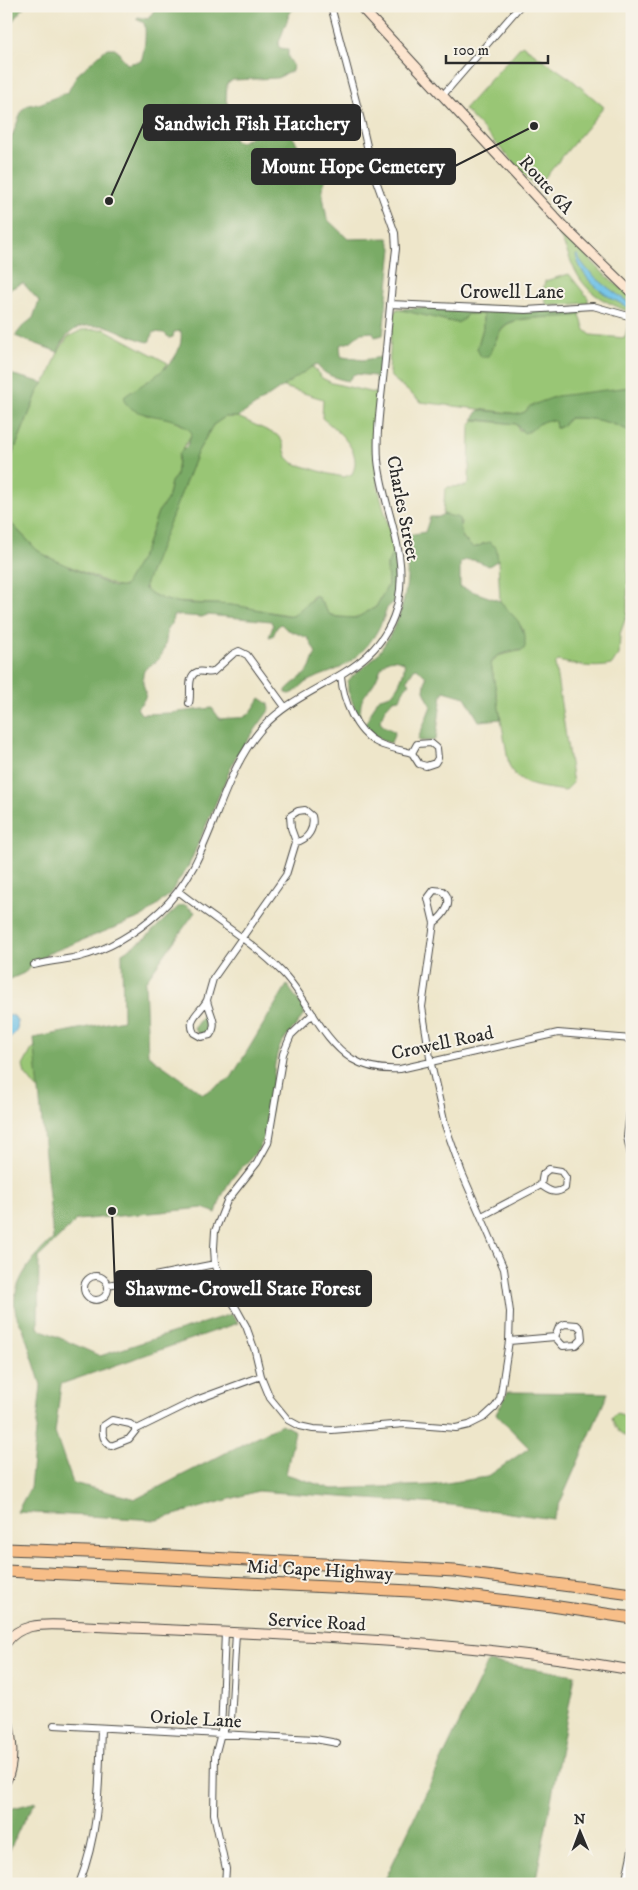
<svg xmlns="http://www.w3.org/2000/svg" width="638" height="1890" viewBox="0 0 638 1890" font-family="'IM FELL DW Pica',serif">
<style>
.green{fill:#99c674;stroke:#627850}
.forest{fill:#7aab66;stroke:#526b48}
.water{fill:#6ac0e7;stroke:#4a7689}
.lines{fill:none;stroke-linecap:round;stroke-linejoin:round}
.street-casing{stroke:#484743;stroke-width:8}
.secondary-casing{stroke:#484743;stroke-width:11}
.highway-casing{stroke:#484743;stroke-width:13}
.street{stroke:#fff;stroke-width:6}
.secondary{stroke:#fce5cf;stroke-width:9}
.highway{stroke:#f7be88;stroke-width:11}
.labels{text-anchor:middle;stroke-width:4;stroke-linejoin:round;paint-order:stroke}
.street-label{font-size:19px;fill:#2b2b2b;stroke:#f7f3e8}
.leader{fill:none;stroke:#2b2b2b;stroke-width:2}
.callout-dot{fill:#2b2b2b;stroke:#f7f3e8;stroke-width:2}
.callout{fill:#2b2b2b;stroke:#2b2b2b;stroke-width:2}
.callout-label{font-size:20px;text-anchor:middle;font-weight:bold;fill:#fff}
</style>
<rect width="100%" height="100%" fill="#f7f3e8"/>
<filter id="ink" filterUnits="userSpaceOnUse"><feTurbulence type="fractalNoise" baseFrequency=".02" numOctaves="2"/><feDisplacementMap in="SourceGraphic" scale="10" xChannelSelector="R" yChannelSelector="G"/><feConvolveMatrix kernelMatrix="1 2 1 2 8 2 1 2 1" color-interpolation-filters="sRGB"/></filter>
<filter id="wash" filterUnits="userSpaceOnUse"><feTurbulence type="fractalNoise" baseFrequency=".0096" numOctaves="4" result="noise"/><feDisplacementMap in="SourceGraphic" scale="20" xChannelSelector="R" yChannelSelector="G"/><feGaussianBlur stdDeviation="1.12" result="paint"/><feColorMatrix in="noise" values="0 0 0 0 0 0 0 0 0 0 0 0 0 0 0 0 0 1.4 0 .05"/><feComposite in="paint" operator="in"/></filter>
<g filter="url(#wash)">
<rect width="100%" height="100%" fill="#eee6ca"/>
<path class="green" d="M522,45L571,79L604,107L537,187L464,109Z
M556,224L605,275L632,297V313C593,297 581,290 566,249C562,241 558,233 556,224Z
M569,274L588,298V303L547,306L543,291L545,281Z
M397,309L457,323L467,314H483V328L477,349L491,353C495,344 498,331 506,325C519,316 563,317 580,315L585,330L591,335L625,338L628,324L632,323V384L630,387L530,406L525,412L519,414L421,402L391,377L389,372L392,315Z
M104,329L168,363L160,374L124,398L146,415L165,416L186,427L192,433L178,458L176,476L171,482L167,500L158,512L145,550L128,584L120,588L48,557L37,550L6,518V471L39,389L49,376L58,352L68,337L82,330Z
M312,366L322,378L332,383L378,394L375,446L378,487L393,543L394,549L387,565L388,585L376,607L356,618L337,617L329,614L318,597L313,596L306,606L293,616L231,605L174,602L164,600L147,591L144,585L197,453L213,425L225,417H238L277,435L282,441L287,457L293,463L329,474L344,477L352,474C364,451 338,431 322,418L323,399L277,385Z
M570,418C596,418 608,421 632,432V503L628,542L627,614L620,634L619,655L611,665C593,669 576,665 558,661L555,664L572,777L573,783L565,791C544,787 518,788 509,765L491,664L497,656L523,650V629L500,601L498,560L483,543L478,548H473C465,540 458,535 461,522L443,514L445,490L448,487L466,486L469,483L470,426L474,420L516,424L519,430L529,432C537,424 543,418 555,421L556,428H559Z
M37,1046L44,1089H37L25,1074L23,1066L32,1049Z
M617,1413L626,1416L632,1425V1439C621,1435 614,1429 612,1417Z"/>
<path class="forest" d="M6,6H25L6,29Z
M157,6H300L292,10L289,15L278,45L280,48L288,49V57L293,65L292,71L277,78L233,80L227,83L226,100L236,125L234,140L242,142C250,136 262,132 269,125C278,118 275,108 289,109L291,115L287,130C302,146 306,169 323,178H326L322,190L327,219L348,239L388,238L392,248L383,335L375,337L373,332L361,333L350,342L340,345L341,356L343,357L363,360L382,357L379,383H377L375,376L354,374L348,381C335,378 324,375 316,364L238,417H225L213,425L197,453L144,588C167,609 203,602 231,605C252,607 272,614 293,616L316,595L329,614L337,617L356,618L376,607L388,585L387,565L394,549L393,543L397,553L396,597L395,601L387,608C380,632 364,655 340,668C330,673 318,676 308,681C300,685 298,692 290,694L286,693V690C292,683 306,675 310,668C312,663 313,658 316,653L308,638L286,629L281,624L277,627L273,636L269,637L273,626L271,621L207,615L202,617L175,615L173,616L172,624L167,628C167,639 165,654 156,662C151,666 144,666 143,675C141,691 153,693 137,708L141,714L170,713L212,708L220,719C247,716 245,723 260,698L269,704L270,709L235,758L189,865L169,895L144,916L47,954L24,973L6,981V518L37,550L48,557L114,587H124L145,550L158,512L167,500L171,482L176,476L179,454L187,446L192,433C172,409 139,423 124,401L125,396C149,379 185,364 181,331L174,332L173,337L169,338L164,333L154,332L149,342C133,339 122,331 106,326C103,325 99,326 95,326C76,324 65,334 58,352L15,336L23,326L33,318L39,301L23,283L6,291V152L22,110L28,105L39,104L68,92L77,75L107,48H115L127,64L141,61C144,54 147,31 144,23L136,19L138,17L148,19Z
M433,307L582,309L583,311L580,315C561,319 523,315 507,324C495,331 496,348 487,357H481L477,349L483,328V314H467L463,320L457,323L397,309Z
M6,373L44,383L39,389L6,471Z
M632,384V432C608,421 596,418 570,418C564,422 565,427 556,428L555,421C539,417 537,430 524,433L516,424L473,419L479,410L519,414L525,412L530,406L557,396L630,387Z
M443,514L459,518L462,537L473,548L489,542L496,547L498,560L489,566C480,562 469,556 460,563V587L500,601L518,621L525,635V647L523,650C512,652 494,652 491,664L501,719L479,721L465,697L444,691L442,694L436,739L433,741H419L418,739L431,706L424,691L426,677L417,668L414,669L407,680L410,683L403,691L400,699L393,700L385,709L380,721L382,725L395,732L391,743C381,742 371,733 365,725L378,699C381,697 386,697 390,695C398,689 406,671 404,662C381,653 382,670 374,683C364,699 361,694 360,715L357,714L348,691V681C355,672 366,667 374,658C395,634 409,598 407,566C407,555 403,546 402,536L425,532L430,517H439Z
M185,905L195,912L145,982L148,1055L203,1094L231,1078L287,985L305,1010C302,1024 284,1034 278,1051C269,1081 276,1119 259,1148C252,1159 242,1166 234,1176C225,1187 220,1200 216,1213L203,1208L77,1220L39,1257L38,1328L100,1356L231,1314L238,1323L61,1384L55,1433L73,1483L136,1499L282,1424L295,1431L286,1474L332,1489L433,1485L487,1477L529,1448L496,1414L508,1392L608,1393L553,1519L451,1505L258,1491L157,1520L17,1512L30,1488L41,1385L23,1328C0,1297 29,1260 53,1239L34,1038L123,1020L122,953L143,940L179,906Z
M206,1011L211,1030L206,1034H198L194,1028Z
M488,1662L575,1675L535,1884H383Z
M36,1802L21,1825L6,1858V1810Z"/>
<path class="water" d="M576,255H578C584,273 616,293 632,305V309C608,298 582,282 576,255Z
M7,1014L14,1016C23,1028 13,1035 6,1043Z"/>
</g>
<g filter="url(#ink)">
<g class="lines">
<defs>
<path id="street" d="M443,95L520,6
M390,304L526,310L593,306L632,317
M341,676C343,700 355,732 378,743C388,748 401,750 412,753L417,744L431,743L437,748L438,758L435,763L426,766L419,764L412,753
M189,703C192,695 186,676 197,672C203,670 208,674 213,672L233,654L239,651L247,655L285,707
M305,810L312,816C315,828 308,840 296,842L291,828L290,816L298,811Z
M178,891C213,919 252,941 283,973C308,999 321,1039 352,1059C367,1068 384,1070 400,1069L558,1033L632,1039
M34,965C48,961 64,960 79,957C110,949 136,933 160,911C214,862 215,781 263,727C307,679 381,677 398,602C409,552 383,509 378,460C376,430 381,400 384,370C388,330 391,289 396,249L395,233L373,172L361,120L331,6
M207,1000L213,979L286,875L296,842
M207,1000C209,1013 219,1023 210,1035L201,1037L194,1033C186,1018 201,1012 207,1000Z
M313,1014L291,1035L283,1054L268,1143L257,1163L227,1201L215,1231L214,1248L215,1264L226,1290L246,1326L255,1351L261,1376L270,1398L288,1420L299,1426L313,1429L332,1430L404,1424L456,1428L469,1425L483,1418L495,1407L500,1399L509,1341L510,1312L504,1269L462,1173L445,1125L431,1064L422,1007L434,923L428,898L434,890L443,891C455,902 444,915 434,923
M632,1095L627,1137L632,1160
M482,1216L541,1185L543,1174L549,1169L561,1171L566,1178L565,1188C555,1195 549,1191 541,1185
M84 1288a12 12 0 1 1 24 0a12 12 0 1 1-24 0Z
M108,1285L215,1264
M565,1324L577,1325L581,1329L582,1339L576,1345L563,1346L555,1337L559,1327Z
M509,1341L555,1337
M112,1420L130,1424L137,1429L129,1439L111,1446C103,1440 102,1436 103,1426Z
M137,1429L196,1400L261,1376
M225,1632L221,1733L215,1756L214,1814L226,1869L225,1884
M54,1725L315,1739L337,1743
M222,1732L231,1720L236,1633
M79,1884C100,1831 99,1783 101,1728
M625,1884L632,1850"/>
<path id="secondary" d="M360,6L563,226L632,293
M6,1643C19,1624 41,1624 63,1625C253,1634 444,1637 632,1670
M6,1708C10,1732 17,1758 6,1781"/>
<path id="highway" d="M6,1549L114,1553L455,1571L632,1594
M6,1571L431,1592L552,1606L632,1618"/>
</defs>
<use href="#street" class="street-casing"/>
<use href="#secondary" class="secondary-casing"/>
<use href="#highway" class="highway-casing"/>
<use href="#street" class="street"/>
<use href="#secondary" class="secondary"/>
<use href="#highway" class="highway"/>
</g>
</g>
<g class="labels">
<g class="street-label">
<text transform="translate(547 184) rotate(48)" y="7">Route 6A</text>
<text x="512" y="298">Crowell Lane</text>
<text transform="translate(404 508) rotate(79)" y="7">Charles Street</text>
<text transform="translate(442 1042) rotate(-12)" y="7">Crowell Road</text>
<text transform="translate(320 1569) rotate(3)" y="7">Mid Cape Highway</text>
<text transform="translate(317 1621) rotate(3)" y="7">Service Road</text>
<text transform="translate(196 1718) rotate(3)" y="7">Oriole Lane</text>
</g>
</g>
<path class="leader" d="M109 201L144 123M534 126L455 166M112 1211L115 1288"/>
<g class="callout-dot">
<circle cx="109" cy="201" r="5"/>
<circle cx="534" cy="126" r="5"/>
<circle cx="112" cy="1211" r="5"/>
</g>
<g class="callout">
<rect x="144" y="105" width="216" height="35" rx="5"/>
<rect x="252" y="149" width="203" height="35" rx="5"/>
<rect x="115" y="1271" width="256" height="35" rx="5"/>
</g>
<g class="callout-label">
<text x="252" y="130">Sandwich Fish Hatchery</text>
<text x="353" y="173">Mount Hope Cemetery</text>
<text x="243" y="1295">Shawme-Crowell State Forest</text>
</g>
<rect width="638" height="1890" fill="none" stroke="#f7f3e8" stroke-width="25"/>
<g transform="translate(580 1832) rotate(359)" stroke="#f7f3e8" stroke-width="4" paint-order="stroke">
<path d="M0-4L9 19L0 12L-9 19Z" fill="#2b2b2b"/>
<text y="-8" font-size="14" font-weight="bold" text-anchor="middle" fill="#2b2b2b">N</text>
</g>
<path d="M446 55v8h102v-8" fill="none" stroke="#2b2b2b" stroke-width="2.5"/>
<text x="453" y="55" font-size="15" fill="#2b2b2b" stroke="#f7f3e8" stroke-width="4" paint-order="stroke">100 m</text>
</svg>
